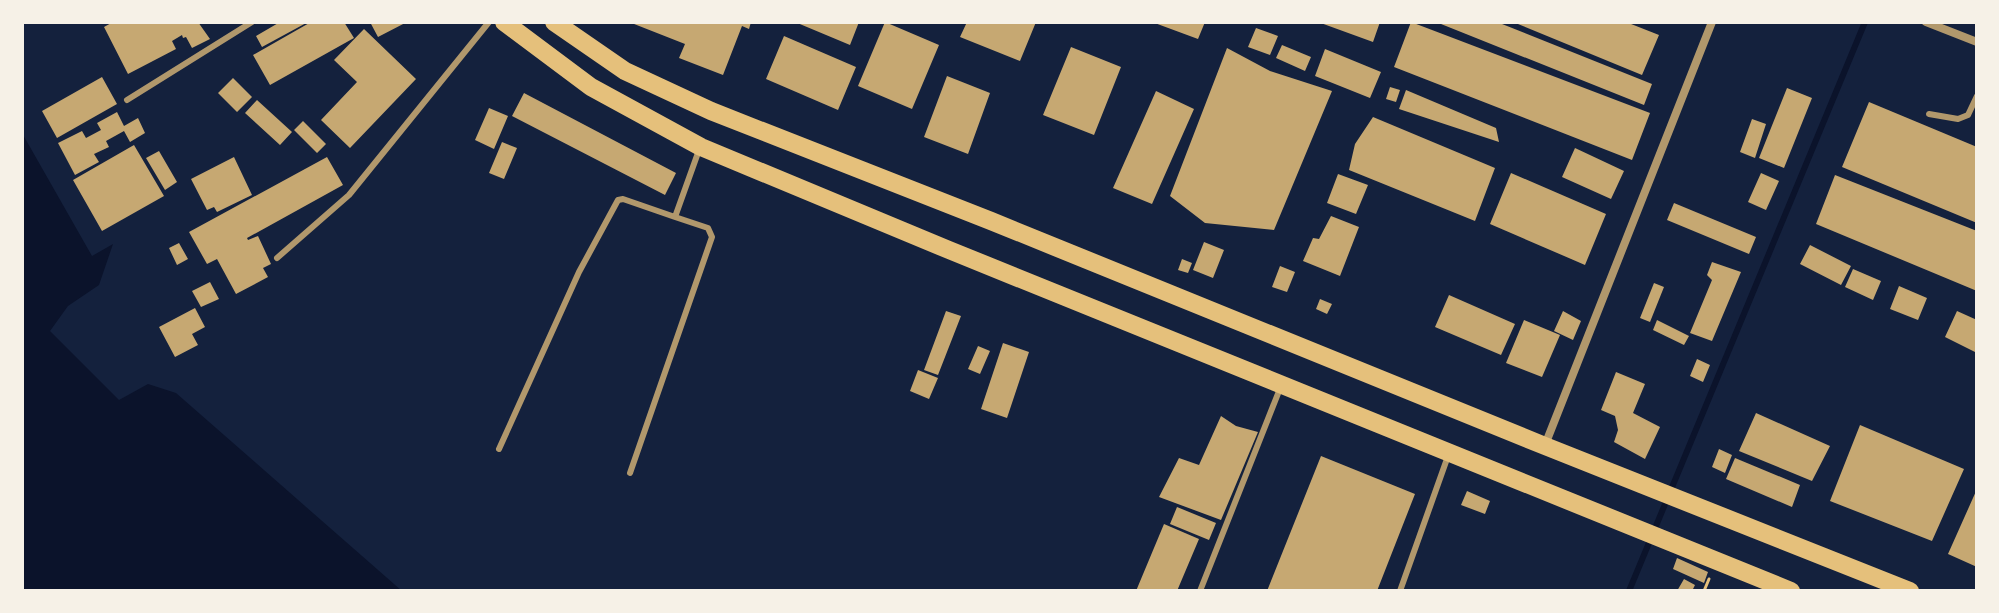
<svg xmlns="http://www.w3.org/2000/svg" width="1999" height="613" viewBox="0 0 1999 613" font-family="Quicksand,sans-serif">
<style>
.water{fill:#0b132b}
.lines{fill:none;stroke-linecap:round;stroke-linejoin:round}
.stream{stroke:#0b132b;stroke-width:6}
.building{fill:#c6a872}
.path{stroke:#e5c07b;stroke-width:3}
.service{stroke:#b1986c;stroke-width:6}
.minor{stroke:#b1986c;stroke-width:8}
.primary{stroke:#e5c07b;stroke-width:18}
</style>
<rect width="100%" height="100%" fill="#14213d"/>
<path class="water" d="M22,133L92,256L113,244L99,285L68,306L50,331L119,400L148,384L176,393L402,591H22Z"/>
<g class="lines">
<path class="stream" d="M1629,591L1865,22"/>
</g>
<path class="building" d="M113,22H198L210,39L192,48L186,37L183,38L182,35L172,41L176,49L128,74L104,27Z
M280,22H308L262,47L256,36Z
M311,22H344L354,38L270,85L253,55Z
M370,22H407L378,37Z
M629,22H751L749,29L742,26L723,75L679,58L685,44Z
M795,22H859L850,45Z
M885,22L939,45L912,109L858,86Z
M967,22H1036L1020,61L960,37Z
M1152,22H1205L1198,39Z
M1318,22H1380L1373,42Z
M1411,22L1650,113L1632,160L1394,67Z
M1436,22H1497L1652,84L1644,105Z
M1513,22H1626L1659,35L1642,75Z
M1256,28L1278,36L1270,55L1248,47Z
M364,29L416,79L350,148L321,120L357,82L334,60Z
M784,36L856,67L838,110L766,79Z
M1282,45L1311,57L1305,71L1276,58Z
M1071,47L1121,67L1094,135L1043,115Z
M1227,48L1270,71L1332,91L1274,230L1205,223L1170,196Z
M1325,49L1381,72L1370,98L1315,76Z
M947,76L990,93L968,154L924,137Z
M102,77L117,104L57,138L42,111Z
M233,78L252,97L237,112L218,93Z
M1390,87L1400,90L1396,102L1386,99Z
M1787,88L1812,98L1784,168L1759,158Z
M1406,90L1496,128L1499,142L1399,109Z
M1156,91L1194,109L1152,204L1113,188Z
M524,93L676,173L665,195L512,116Z
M257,100L292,132L280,145L245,113Z
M1869,102L1977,147V223L1842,167Z
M489,108L508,116L494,149L475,140Z
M117,112L124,126L138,118L145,133L130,142L124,131L106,141L109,147L94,154L99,162L75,175L58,143L82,131L86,138L101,130L97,123Z
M1373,117L1495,168L1475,221L1349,170L1355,144Z
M1752,119L1766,124L1755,158L1740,152Z
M303,121L326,144L317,153L294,130Z
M502,142L517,148L504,179L489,173Z
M134,145L164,196L102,231L73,180Z
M1575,148L1624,171L1611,199L1562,177Z
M159,151L177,182L165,190L146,158Z
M234,157L252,195L217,212L214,207L207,210L191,179Z
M327,157L343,185L247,238L248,240L258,236L271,264L263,268L268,277L236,294L217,259L207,264L189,232Z
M1511,173L1606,214L1585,265L1490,224Z
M1761,173L1779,181L1766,210L1748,202Z
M1338,174L1368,185L1356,214L1327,203Z
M1835,175L1977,231V291L1816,224Z
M1674,203L1756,237L1749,254L1667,220Z
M1331,216L1359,227L1340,276L1303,261L1313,238L1319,239Z
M1204,242L1224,250L1213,278L1193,270Z
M179,243L188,259L177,265L169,248Z
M1810,245L1851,266L1841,285L1800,264Z
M1182,259L1192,263L1188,273L1178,270Z
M1712,262L1741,272L1712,341L1690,333L1712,280L1707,275Z
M1280,266L1295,272L1287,292L1272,287Z
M1853,269L1881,281L1873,300L1845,287Z
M210,282L219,299L201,307L192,291Z
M1654,283L1664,287L1650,322L1640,318Z
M1899,286L1927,298L1918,320L1890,309Z
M1449,295L1515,324L1501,355L1435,327Z
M1320,299L1332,304L1327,314L1316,309Z
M195,308L205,327L192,334L198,345L175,357L159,327Z
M946,311L961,316L938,375L924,370Z
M1563,311L1581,321L1573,340L1554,331Z
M1957,311L1977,320V353L1945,337Z
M1524,320L1560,335L1542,377L1506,363Z
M1657,320L1689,336L1684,345L1653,330Z
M1003,343L1029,352L1007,418L981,409Z
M978,346L990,351L980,374L968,369Z
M1697,359L1710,365L1703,382L1690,376Z
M918,370L938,378L929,399L910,391Z
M1616,372L1645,384L1633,413L1660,427L1645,459L1614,442L1618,430L1615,416L1601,410Z
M1756,413L1830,446L1812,481L1739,451Z
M1221,416L1236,426L1258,432L1221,520L1159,497L1179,458L1199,465Z
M1860,425L1964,469L1932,541L1830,501Z
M1719,449L1732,455L1725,473L1712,467Z
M1321,456L1415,494L1377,591H1267Z
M1735,458L1800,485L1792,507L1726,479Z
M1977,489V567L1948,554Z
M1467,491L1490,501L1485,514L1461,505Z
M1177,507L1216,523L1209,540L1170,524Z
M1164,524L1199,539L1177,591H1136Z
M1677,558L1708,572L1704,583L1673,569Z
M1684,579L1695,585L1692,591H1677Z"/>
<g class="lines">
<path class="path" d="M1704,591L1709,579"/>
<path class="service" d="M127,100L252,22
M1929,114L1958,119L1968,115L1977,96
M277,258L349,195L489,22
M499,449L579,272L618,200L623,199L675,217
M630,473L712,237L708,228L675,217L699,150
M1200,591L1281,386
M1400,591L1448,456"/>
<path class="minor" d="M1926,22L1977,42
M1545,445L1712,22"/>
<path class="primary" d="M504,22L591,87L701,147L949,250L1791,591
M554,22L625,71L711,111L991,221L1545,446L1910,591"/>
</g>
<rect width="1999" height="613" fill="none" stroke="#f6f1e7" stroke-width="48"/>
</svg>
